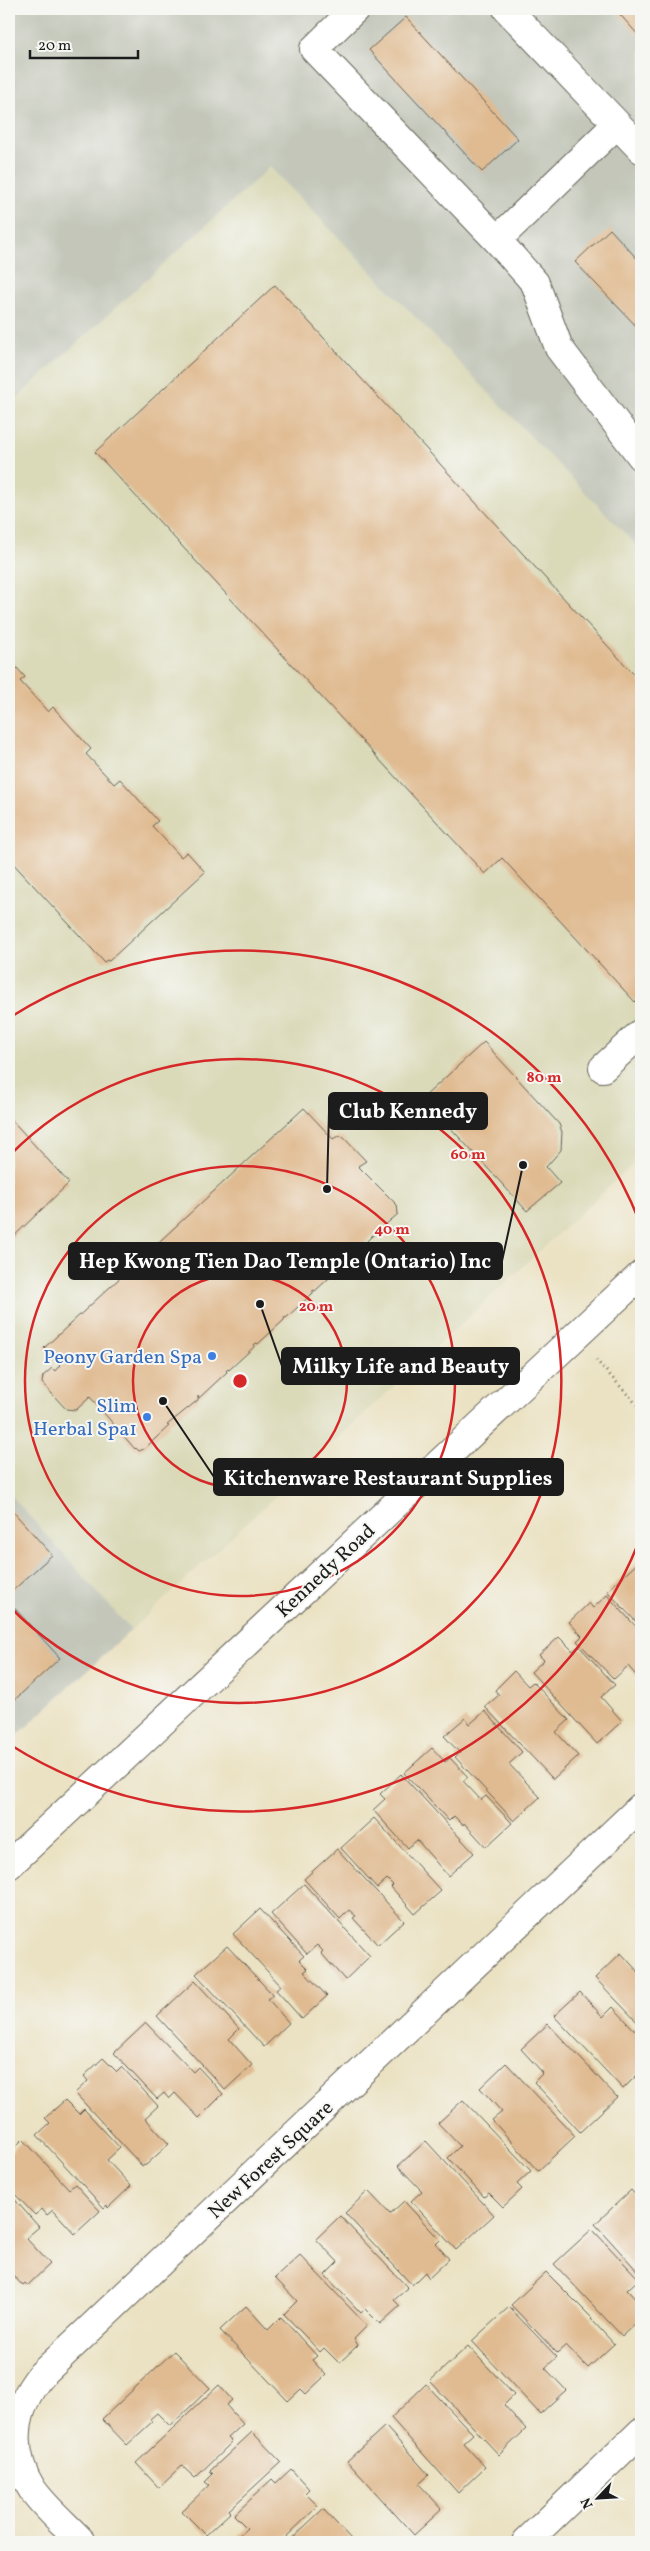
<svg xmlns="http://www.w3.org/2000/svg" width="650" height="2551" viewBox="0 0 650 2551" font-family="Vollkorn,serif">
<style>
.built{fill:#dad9b8}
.industrial{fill:#c3c6b9}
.building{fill:#e0bb92}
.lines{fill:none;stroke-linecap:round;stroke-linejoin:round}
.minor-casing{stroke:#646156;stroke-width:30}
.major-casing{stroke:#646156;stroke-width:30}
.path{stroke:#646156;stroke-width:3;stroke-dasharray:1 4;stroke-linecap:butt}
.minor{stroke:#fff;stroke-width:28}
.major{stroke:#fff;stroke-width:28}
.ring{fill:none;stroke:#d62828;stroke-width:2.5}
.shop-dot{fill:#3f7fe0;stroke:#f6f6f2;stroke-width:2}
.labels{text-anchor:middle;stroke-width:4;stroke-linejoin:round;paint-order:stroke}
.shop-label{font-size:20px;fill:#366cbe;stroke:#f6f6f2;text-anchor:end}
.street-label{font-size:20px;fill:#1c1c1c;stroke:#f6f6f2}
.centre{fill:#d62828;stroke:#f6f6f2;stroke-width:2.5}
.ring-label{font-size:15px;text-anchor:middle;font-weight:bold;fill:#d62828;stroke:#f6f6f2;stroke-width:4;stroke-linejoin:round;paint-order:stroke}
.leader{fill:none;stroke:#1c1c1c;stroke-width:2}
.callout-dot{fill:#1c1c1c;stroke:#f6f6f2;stroke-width:2}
.callout{fill:#1c1c1c;stroke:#1c1c1c;stroke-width:2}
.callout-label{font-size:21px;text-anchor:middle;font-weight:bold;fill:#fff}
</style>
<rect width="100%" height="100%" fill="#f6f6f2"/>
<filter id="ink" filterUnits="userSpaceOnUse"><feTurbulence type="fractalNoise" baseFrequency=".02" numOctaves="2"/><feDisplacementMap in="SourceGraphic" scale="10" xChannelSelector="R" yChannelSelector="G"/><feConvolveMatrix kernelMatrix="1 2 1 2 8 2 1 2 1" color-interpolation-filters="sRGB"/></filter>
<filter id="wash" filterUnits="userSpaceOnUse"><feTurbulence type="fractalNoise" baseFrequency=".0096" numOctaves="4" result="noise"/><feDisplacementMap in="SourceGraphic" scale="20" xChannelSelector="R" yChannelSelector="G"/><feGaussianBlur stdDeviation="1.12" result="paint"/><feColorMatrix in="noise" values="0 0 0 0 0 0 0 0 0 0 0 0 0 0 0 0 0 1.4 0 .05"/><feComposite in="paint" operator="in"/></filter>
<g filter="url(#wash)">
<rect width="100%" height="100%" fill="#ebe2c3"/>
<path class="built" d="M270,167L641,550V1157L131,1630L9,1493V405Z"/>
<path class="industrial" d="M9,9H641V550L270,167L9,405Z
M9,1493L131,1630L9,1743Z"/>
<g id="blocks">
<path class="building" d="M615,9H641V38Z
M406,17L518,139L482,172L369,50Z
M610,229L641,263V331L575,262Z
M275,285L641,682V996L635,1002L502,858L485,874L95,452Z
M9,659L25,677L20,681L48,712L53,707L91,749L86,754L114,784L120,779L158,821L152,826L181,857L187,852L205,872L109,961L107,960L104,962L9,859Z
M484,1042L559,1124L562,1132L561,1150L546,1167L560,1183L527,1211L423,1098Z
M304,1108L333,1139L338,1136L343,1137L366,1161L358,1166L397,1205L398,1214L372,1236L343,1265H340L341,1267L315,1291L313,1290V1293L286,1318L285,1316L284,1320L258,1344L256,1343L254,1345L255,1346L229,1370L228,1369L226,1371L227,1372L199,1398L198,1396V1400L167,1425L169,1426L144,1449L139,1451L136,1448L135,1449L90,1397L76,1410L66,1409L42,1383L43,1376L52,1368L55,1371L60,1365L44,1348Z
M9,1117L69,1183L9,1241Z
M9,1507L52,1555L9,1594Z
M640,1561L641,1562V1627L607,1591Z
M607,1595L641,1632V1681L628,1666L614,1679L577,1641L582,1636L569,1622L589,1603L593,1608Z
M9,1602L60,1658L9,1705Z
M559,1637L573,1651L579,1646L615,1685L601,1697L622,1721L597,1744L531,1672L544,1660L539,1655Z
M514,1671L528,1686L533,1682L569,1720L556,1732L578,1756L553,1779L485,1707L499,1695L495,1690Z
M485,1711L522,1752L509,1764L540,1797L514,1821L455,1757L460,1753L444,1736L465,1718L470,1724Z
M432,1748L445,1762L450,1758L468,1777L463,1781L481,1800L486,1796L512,1823L486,1847L464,1823L463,1825L454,1816L449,1821L404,1773Z
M401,1774L474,1853L448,1876L417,1840L408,1848L373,1810L385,1799L380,1794Z
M374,1818L441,1891L415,1914L391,1887L393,1885L387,1879L377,1888L341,1848Z
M337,1849L404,1921L378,1945L353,1918L356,1916L349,1910L340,1919L304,1879Z
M304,1884L370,1956L345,1980L321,1953L323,1951L317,1945L307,1954L271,1914Z
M260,1909L304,1956L299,1960L308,1969L304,1972L327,1996L302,2019L276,1990L281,1986L233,1934Z
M227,1946L273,1995L268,1999L289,2023L264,2047L196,1974Z
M621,1953L641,1975V2026L595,1978Z
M195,1981L239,2029L229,2039L252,2065L225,2090L157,2016Z
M580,1992L603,2017L613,2007L641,2037V2071L623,2089L554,2016Z
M146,2023L193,2072L198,2067L223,2094L199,2118L175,2093L169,2099L164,2093L157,2099L114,2053Z
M548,2024L617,2097L580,2132L534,2082L543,2073L521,2049Z
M103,2058L117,2072L122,2067L158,2106L145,2118L169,2144L146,2165L142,2166L75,2093L88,2081L84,2076Z
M506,2063L575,2136L538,2171L492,2120L502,2112L480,2088Z
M65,2100L79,2114L84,2109L120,2148L107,2160L131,2186L108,2208L107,2205L104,2208L37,2135L50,2123L45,2118Z
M463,2100L531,2171L517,2184L522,2189L503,2207L489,2193L484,2197L448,2158L460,2146L438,2123Z
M23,2139L69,2189L75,2184L100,2211L75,2234L53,2210L47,2215L42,2209L35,2215L9,2188V2153Z
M426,2141L494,2215L456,2250L411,2201L422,2191L398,2166Z
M631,2190L641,2201V2275L595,2224Z
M368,2191L390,2214L404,2201L440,2240L436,2244L449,2259L429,2278L425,2272L412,2285L345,2213Z
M9,2193L39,2227L26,2238L50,2264L27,2286L25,2284L23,2286L9,2271Z
M340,2216L408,2288L394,2300L400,2306L380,2324L365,2309L361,2313L325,2275L338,2262L316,2239Z
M592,2229L639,2279L627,2290L641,2305V2318L622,2336L554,2264Z
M300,2255L367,2326L354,2339L358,2345L339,2363L324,2348L320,2352L284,2314L297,2301L275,2278Z
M546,2272L592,2318L591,2319L614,2344L588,2368L566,2345L557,2353L511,2305Z
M246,2306L268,2330L281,2317L317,2356L312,2360L326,2375L306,2394L301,2389L288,2401L220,2330Z
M509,2307L557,2357L545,2368L566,2390L540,2414L472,2341Z
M468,2346L514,2395L504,2405L526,2429L499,2455L430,2381Z
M174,2351L210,2388L170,2426L157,2413L150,2419L152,2422L127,2445L102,2419Z
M426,2384L473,2434L463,2443L485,2467L458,2493L391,2418Z
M219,2385L232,2400L226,2405L243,2424L228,2438L232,2442L195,2478L182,2466L159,2488L136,2463Z
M385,2426L429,2475L419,2484L442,2509L414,2535L347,2461Z
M252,2432L281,2462L229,2510L231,2512L206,2535L182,2511L209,2485L205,2482L213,2474L210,2471Z
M291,2469L309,2489L305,2493L318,2506L281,2542H232L247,2528L234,2515L272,2479L276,2483Z
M323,2509L351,2539L348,2542H288Z"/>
</g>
</g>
<g filter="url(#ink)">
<use href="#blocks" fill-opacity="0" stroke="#646156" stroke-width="1"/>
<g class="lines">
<defs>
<path id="minor" d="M355,9L314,49L497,240L535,283L559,348L641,456
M507,9L641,149
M497,240L617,124
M603,1068L641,1033
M82,2542C66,2525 45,2508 32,2489C8,2451 13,2409 41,2375L641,1807
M526,2542L641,2432"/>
<path id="major" d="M9,1865L641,1275"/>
</defs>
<use href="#minor" class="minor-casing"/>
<use href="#major" class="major-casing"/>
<path class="path" d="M596,1360L641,1409"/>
<use href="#minor" class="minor"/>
<use href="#major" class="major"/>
</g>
</g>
<g class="ring">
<circle cx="240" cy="1381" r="107"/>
<circle cx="240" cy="1381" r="215"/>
<path d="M10 1155A322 322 0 1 1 10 1607"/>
<path d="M640 1539A430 430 0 0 1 9 1744M9 1018A430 430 0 0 1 640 1223"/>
</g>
<g class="shop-dot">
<circle cx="212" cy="1356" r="5"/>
<circle cx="147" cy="1417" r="5"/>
</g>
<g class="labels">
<g class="shop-label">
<text x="202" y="1363">Peony Garden Spa</text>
<text x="137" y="1412">Slim<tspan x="137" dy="23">Herbal Spa1</tspan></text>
</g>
<g class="street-label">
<text transform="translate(325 1570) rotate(-43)" y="7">Kennedy Road</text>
<text transform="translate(270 2159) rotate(-43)" y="7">New Forest Square</text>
</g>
</g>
<circle cx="240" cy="1381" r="8" class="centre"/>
<g class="ring-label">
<text x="544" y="1082">80 m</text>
<text x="468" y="1159">60 m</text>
<text x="392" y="1234">40 m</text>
<text x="316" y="1311">20 m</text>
</g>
<path class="leader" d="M327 1189L329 1111M523 1165L502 1261M260 1304L282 1366M163 1401L214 1477"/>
<g class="callout-dot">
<circle cx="327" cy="1189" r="5"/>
<circle cx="523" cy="1165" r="5"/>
<circle cx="260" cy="1304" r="5"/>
<circle cx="163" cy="1401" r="5"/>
</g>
<g class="callout">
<rect x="329" y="1093" width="158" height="36" rx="5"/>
<rect x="69" y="1243" width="433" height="36" rx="5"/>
<rect x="282" y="1348" width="237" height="36" rx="5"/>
<rect x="214" y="1459" width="349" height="36" rx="5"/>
</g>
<g class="callout-label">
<text x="408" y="1118">Club Kennedy</text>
<text x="285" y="1268">Hep Kwong Tien Dao Temple (Ontario) Inc</text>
<text x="401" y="1373">Milky Life and Beauty</text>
<text x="388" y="1485">Kitchenware Restaurant Supplies</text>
</g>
<rect width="650" height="2551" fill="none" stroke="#f6f6f2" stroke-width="30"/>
<g transform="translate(598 2498) rotate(245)" stroke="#f6f6f2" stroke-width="4" paint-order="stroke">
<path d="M0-4L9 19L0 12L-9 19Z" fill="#1c1c1c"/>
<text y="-8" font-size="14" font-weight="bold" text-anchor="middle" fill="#1c1c1c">N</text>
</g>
<path d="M30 50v8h108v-8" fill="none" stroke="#1c1c1c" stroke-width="2.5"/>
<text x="38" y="50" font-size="15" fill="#1c1c1c" stroke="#f6f6f2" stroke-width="4" paint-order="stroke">20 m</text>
</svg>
